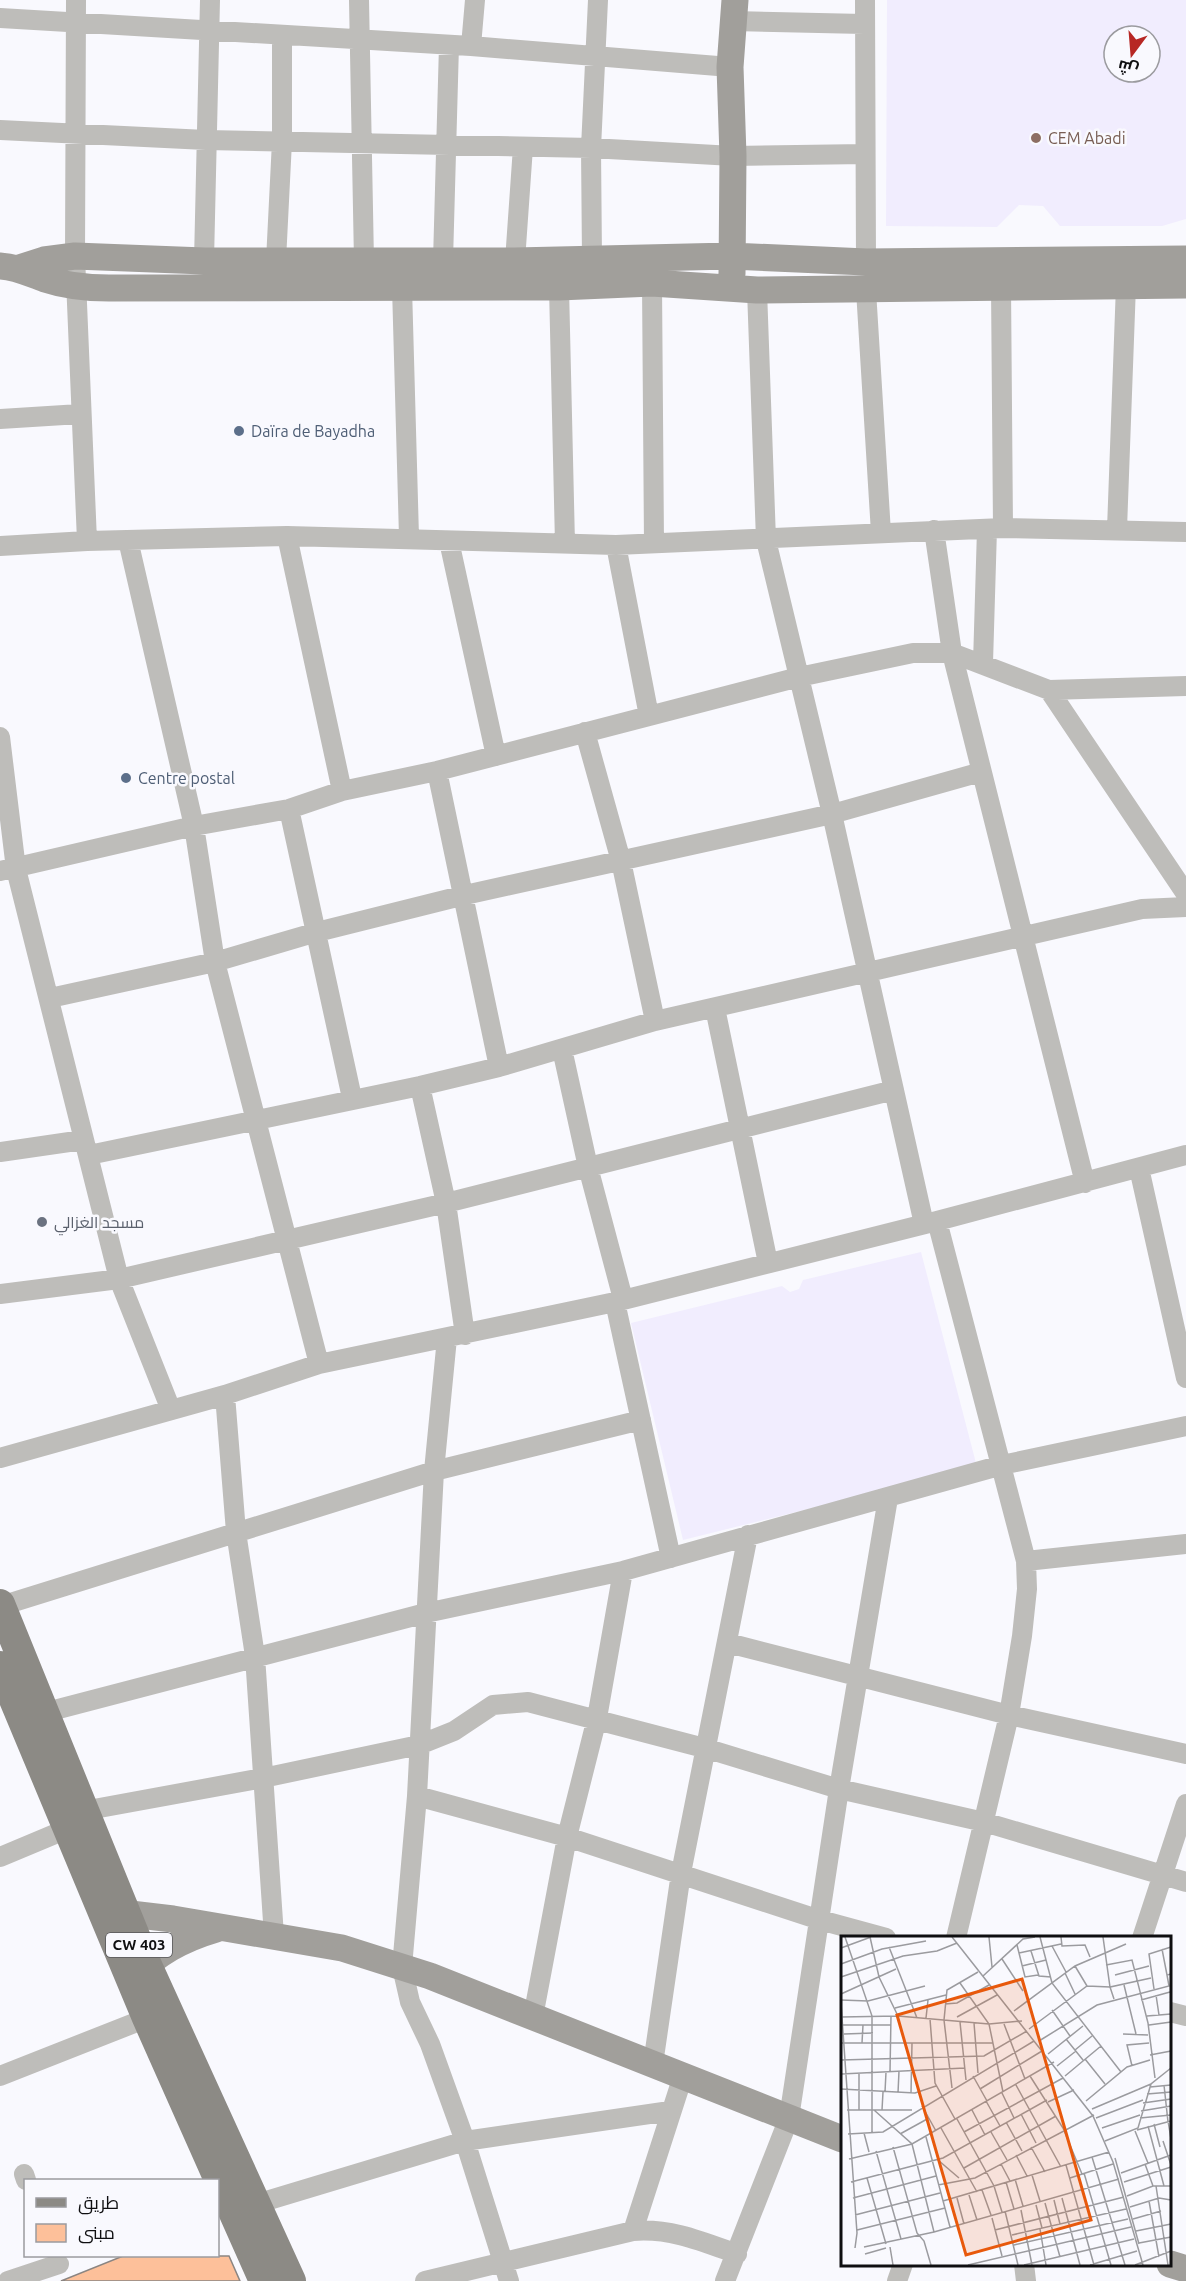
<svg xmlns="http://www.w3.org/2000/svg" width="1186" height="2281" viewBox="0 0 1186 2281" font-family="Ubuntu,Cairo,sans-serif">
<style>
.education{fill:#f1edfe;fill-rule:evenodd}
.building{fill:#fdc09a;stroke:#8b8582;stroke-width:1.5}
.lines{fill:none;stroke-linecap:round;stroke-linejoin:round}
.street{stroke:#bebdba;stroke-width:20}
.secondary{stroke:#a19f9b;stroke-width:27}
.primary{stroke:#8c8a85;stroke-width:30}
.education-dot{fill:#8d6e63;stroke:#f9f9fe;stroke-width:2}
.service-dot{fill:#5c6f8a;stroke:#f9f9fe;stroke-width:2}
.worship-dot{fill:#6b7280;stroke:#f9f9fe;stroke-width:2}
.labels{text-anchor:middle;stroke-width:5;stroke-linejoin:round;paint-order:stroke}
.shield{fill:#f9f9fe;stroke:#555558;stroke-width:1.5}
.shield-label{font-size:15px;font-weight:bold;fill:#0f0f11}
.education-label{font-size:16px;fill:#785e54;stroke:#f9f9fe;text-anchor:start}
.service-label{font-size:16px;fill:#4e5e75;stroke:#f9f9fe;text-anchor:start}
.worship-label{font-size:16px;fill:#5b616d;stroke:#f9f9fe;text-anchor:start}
.inset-road{fill:none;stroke:#9b9b9f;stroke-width:1.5}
.view{fill:#e8590c;fill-opacity:0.15;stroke:#e8590c;stroke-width:3}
.inset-edge{fill:none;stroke:#0f0f11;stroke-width:3}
</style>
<rect width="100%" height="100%" fill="#f9f9fe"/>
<path class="education" d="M887,0H1186V219L1162,226H1060L1043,206L1019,205L997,227L886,226ZM1114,36H1150V72H1114Z
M921,1252L977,1467L683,1540L631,1323L782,1286L790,1292L799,1289L803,1280Z"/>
<path class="building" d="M123,2256H229L240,2281H61Z"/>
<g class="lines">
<path class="street" d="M76,0L75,256L87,541
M359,0L364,261
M865,0L866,262
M0,18L471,46L730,67
M733,21L864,24
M471,46L475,0
M0,130L206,140L591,148L733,156L865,154
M592,259L591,148L598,0
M204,261L210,0
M276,261L282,141V36
M443,261L449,45
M515,261L523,147
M652,283L654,544
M1001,286L1003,528
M402,287L409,537
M559,287L565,544
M757,290L766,540L832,814L924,1224
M866,290L881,533
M0,419L80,414
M1117,529L1126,285
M934,530L952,653L1085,1183
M287,536L342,791
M128,540L194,826L215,962L319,1364
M449,541L496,756
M616,545L649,716
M0,546L87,541L287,536L616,545L1003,528L1186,532
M983,663L987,529
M1049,690L1186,894
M585,732L621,861L655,1021
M0,737L16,869L119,1279L171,1410
M437,771L499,1067
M289,809L352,1098
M0,871L194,826L289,809L342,791L437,771L799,677L913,653H952L1049,690L1186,686
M50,998L215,962L317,932L465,895L832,814L981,772
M715,1008L768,1263
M562,1049L588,1167L623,1299
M420,1086L446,1203L465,1335
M0,1152L83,1140
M89,1155L420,1086L499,1067L655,1021L1142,909L1186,907
M1139,1168L1186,1378
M937,1221L1026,1561L1027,1589L1022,1636L1009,1715L956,1938
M0,1294L119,1279L446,1203L894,1090
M615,1302L671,1558
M447,1338L434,1471L417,1796L402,1967L410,2002L430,2044L465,2141L509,2281
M225,1395L236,1532L255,1656L274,1936
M0,1458L225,1395L319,1364L615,1302L937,1221L1186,1155
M1026,1561L1186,1544
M1,1606L434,1471L641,1420
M728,1643L1009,1715L1186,1754
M43,1713L426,1613L623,1571L1002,1465L1186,1426
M417,1796L567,1837L820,1920L886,1938
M83,1811L263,1778L419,1745L454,1731L493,1705L528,1702L708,1749L839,1789L984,1822L1186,1882
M0,1857L67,1829
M1142,1938L1186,1804
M1170,2012L1186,2016
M533,2017L567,1837L597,1718L623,1571
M653,2064L681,1873L748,1535
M0,2076L147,2018
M24,2174L26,2180
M256,2204L465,2141L670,2111
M633,2231L683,2076
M1024,2264L1026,2281
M8,2281L59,2264
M425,2281L633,2231C671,2228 701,2241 737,2254
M725,2281L789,2118L839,1789L888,1498
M897,2281L903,2264"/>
<path class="secondary" d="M0,266C17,267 28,273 45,279C66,286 87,288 109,288L559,287L652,283L757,290L1186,285
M19,268L44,260L75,256L204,261H515L731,256L866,262L1186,259
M732,274L733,156L730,67L735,0
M105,1911L173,1919L342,1948L430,1976L842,2139
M132,1978C157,1953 182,1939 216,1929
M1170,2264L1186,2269"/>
<path class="primary" d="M0,1604L146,1963L291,2281
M0,1666L147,2018L264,2281"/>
</g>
<circle class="education-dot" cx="1036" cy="138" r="6"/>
<g class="service-dot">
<circle cx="239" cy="431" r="6"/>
<circle cx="126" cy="778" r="6"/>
</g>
<circle class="worship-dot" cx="42" cy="1222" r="6"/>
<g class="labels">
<rect class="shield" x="106" y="1933" width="66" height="24" rx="4.5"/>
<g class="shield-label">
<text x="139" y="1950">CW 403</text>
</g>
<g class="education-label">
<text x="1048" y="144">CEM Abadi</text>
</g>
<g class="service-label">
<text x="251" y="437">Daïra de Bayadha</text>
<text x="138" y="784">Centre postal</text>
</g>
<g class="worship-label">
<text x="54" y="1228">مسجد الغزالي</text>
</g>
</g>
<g transform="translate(841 1936)">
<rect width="330" height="330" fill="#f9f9fe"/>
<path class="inset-road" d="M4,1L31,80V197M29,1L38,41L57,80M111,1L252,180L272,226L302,329M148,1L151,31M199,1L211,47L280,136M220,1L221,10L244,9L249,21M262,1L269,51L310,42M176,9L184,41L197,39M211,10L225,36M48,11L76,82M0,12L30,1M321,13L326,39M190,15L198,40L210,41M178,17L220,8M161,23L182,55M0,28L41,13L85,5M265,29L291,24L307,87L314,142M181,30L205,24M234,30L246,50M224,37L234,58M274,39L308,30M142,40L182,3L194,1M0,41L62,20L96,15L116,7M119,47L148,88L162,156M283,49L295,98M313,53L308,18L330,11M0,58L55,33M315,59L318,79M0,64L27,65L84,50M300,64L329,56M0,67L16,297L14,312M104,68L116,67L148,49M54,72L105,59M211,74L229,100M173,75L234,30L285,8M306,80L330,78M0,81L57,80L148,88L181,85M116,81L156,59M85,82L87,64M89,83L94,147L114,183M119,86L125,144M133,87L137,137M163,88L184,143M2,89H50M308,89L330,86M188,93L246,50L269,51L273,63M3,98L32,97M282,98L307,99M225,103L242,124M198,105L256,69L328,50L326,39L330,38M0,107H152M21,107L22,89M234,114L251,100M207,118L242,90M309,119L330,115M244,123L264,148M0,124L143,120L186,95M216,130L235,115M291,130L286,109L308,107M49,136L50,80M18,137V174M0,138L124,132M132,140L146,165M189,140L222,192L241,238M224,140L260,110M175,149L220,231M323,149L327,186M309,151L330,149M111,152L103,84L106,54L137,36M0,153L74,157L95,150M139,153L201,115M44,156L45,136M57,157L58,135M70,157L71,107M161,157L173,182M306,158L330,156M145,165L159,190M245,165L286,131L309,124M207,166L233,154M302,167L330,163M81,170L95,195M251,173L310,148M6,174H71M33,174L71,208L93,296M41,174L42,156M131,174L144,199M300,175L330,170M180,178L195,207M255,182L302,164M299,182L330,179M116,183L153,250L161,276M327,185L330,203M165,186L181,215M313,188L319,211M307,190L323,250M100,192L136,256M261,192L299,179M296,194L330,185M294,195L307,227M123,196L222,142M150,196L166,224M23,197L28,216M7,198L42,196L193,105M59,198L88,182M85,201L109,291M264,205L297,192L310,148L330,132M322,205L330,229M52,211L76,297L83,305L90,329M190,211L204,236M35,215L60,303M175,219L186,240M251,221L284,329M274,222L298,308M8,223L71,208L213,126M97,224L118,242M160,228L169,245M304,228L312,250M225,229L253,329M123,232L215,180M243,237L270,329M280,237L330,219M191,239L199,265M26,242L45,308M229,242L272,228M174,243L182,270M10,246L102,222L206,164M165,246L173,273M283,246L330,231M97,249L134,242L253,179M315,250L327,329M141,254L150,279M128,259L136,284M286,260L312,250H330M12,262L95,240M116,262L123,288M221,262L239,329M213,264L219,288M102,265L268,216M308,265L318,321M204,267L219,321M195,269L201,292M289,271L318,262L330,264M180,274L191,329M164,275L177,329M14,279L99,257M151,282L161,320M292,283L320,275M199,293L205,329M16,294L104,272M154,294L283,261M295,295L330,288M171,299L285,273M298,307L330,301M173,309L287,283M23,311L93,296L278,243M49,311L52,329M24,318L45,312M127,329L290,291M183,329L293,303M249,329L296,315M294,329L330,315"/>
<path class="view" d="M181,43L250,284L125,319L56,79Z"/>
<rect width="330" height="330" class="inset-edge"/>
</g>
<rect x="24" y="2179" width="195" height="78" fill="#f9f9fe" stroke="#9b9b9f" stroke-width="1.5"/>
<rect x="36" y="2198" width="30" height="9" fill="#8c8a85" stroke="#9b9b9f" stroke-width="1.5"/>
<text x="78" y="2209" font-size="18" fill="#0f0f11">طريق</text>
<rect x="36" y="2224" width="30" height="18" fill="#fdc09a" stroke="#9b9b9f" stroke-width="1.5"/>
<text x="78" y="2239" font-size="18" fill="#0f0f11">مبنى</text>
<g transform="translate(1132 54) rotate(196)"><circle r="28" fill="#f9f9fe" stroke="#9b9b9f" stroke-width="1.5"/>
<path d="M0-4.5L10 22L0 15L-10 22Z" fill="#b72724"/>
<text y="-9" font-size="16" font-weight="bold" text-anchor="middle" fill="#0f0f11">ش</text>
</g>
</svg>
